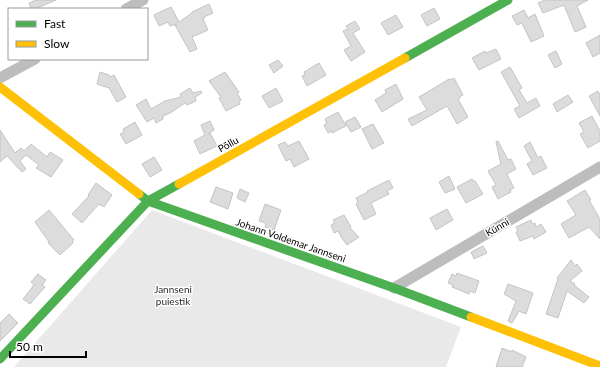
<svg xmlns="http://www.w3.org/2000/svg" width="600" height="367" viewBox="0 0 600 367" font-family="Lato,sans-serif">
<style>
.green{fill:#e9e9e9}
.building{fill:#dcdcdc;stroke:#c4c4c4}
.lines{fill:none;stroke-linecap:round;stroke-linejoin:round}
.street{stroke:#bdbdbd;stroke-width:11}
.fast{stroke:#4caf50;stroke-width:9}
.slow{stroke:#ffc107;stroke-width:9}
.labels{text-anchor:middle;stroke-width:3;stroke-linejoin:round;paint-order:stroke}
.street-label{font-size:10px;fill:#000;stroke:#fff}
.park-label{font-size:10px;fill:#2e2e2e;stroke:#fff}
</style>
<rect width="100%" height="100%" fill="#fff"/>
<path class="green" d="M152,210L461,327L446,367H14Z"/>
<path class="building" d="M36,0H56L35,9H31L29,3Z
M545,0H588L577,6L586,27L575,32L564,5L543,13L538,3Z
M209,4L213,13L204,17V19H203L208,30L192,37L197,49L190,52L175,25L177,24L170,26L168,22L159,26L154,15L171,7L179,22L192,13V12Z
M434,8L440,19L427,26L421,15Z
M524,10L528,18L535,14L544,36L531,42L522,23L517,25L512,16Z
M396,15L403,27L388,35L381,23Z
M355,21L360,29L353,33L365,52L351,61L344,50L351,46L343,31L348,29L346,26Z
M600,35V53L593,57L586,43Z
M496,49L501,59L479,70L472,58L485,51L486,53Z
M556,51L562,64L555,68L548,55Z
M278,60L283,66L274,73L269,65Z
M319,63L326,75L307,86L302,76L305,75L304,72Z
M510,67L522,88L519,90L527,103L536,98L540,106L519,118L514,109L520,106L501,72Z
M100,72L109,75L110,77L114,75L126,97L117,102L109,88L97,84Z
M225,72L239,92L237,93L241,100L239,102L240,104L226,111L219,98L221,97L209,81Z
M454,78L463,95L459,97L460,98L458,99L468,117L457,124L447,106L412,126L408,119L427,110L419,97L449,79L450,80Z
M396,84L403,99L382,112L375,100L386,93L385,90Z
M190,88L193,93L201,91L202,93L195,97L196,101L187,105L185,103L170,113L163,116V119L156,123L154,118L147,122L136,105L146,99L151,109L165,101L181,97L180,94Z
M276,88L283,101L269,108L262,96Z
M598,91L600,95V116L589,96Z
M568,95L573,102L557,112L553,104Z
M338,112L346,126L332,133L331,131L328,133L324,125L327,123L325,119Z
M592,116L600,131V141L588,148L580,134L584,132L579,123Z
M355,117L361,127L351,132L345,122Z
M210,121L214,130L208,134L210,133L217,146L200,154L194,141L205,135L201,125Z
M135,122L142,135L126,144L120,134L124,132L123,129Z
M373,124L384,143L372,149L362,129Z
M0,130L15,153L21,148L24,151L31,144L47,157L50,152L63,160L51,177L36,168L39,165L26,155L20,161L26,169L22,172L7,156L0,162Z
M299,141L309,159L294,167L290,159L286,161L278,145L285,142L288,146Z
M498,141L508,160L511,159L516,169L507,174L514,188L510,190L511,192L498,199L492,187L496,185L488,171L501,164L496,142Z
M530,142L538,158L541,156L547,168L533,175L527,164L532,161L524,146Z
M154,157L162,170L150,177L142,164Z
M449,176L455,189L445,193L439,182Z
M472,179L473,181H475L483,194L466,203L457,187Z
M389,180L393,188L387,191L389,194L371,203L376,214L364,220L356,204L358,202L356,198L368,192L367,191Z
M96,183L112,195L104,207L99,204L82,223L72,214L89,196L88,195Z
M216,187L233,193L228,209L210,202Z
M240,189L249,193L245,202L237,198Z
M585,190L591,200H589L600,219V239L589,227L569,238L561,224L576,215L567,201Z
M265,204L281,210L274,230L265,227L266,223L259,221Z
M447,209L453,220L436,230L430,218Z
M49,210L74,240L72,242L73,243L60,255L48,243L49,242L35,222Z
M344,215L351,227L350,228L359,237L347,245L341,237L338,231L334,233L331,225L335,223L333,220Z
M531,220L532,224L535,223L536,227L541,224L546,232L534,239L533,236L520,241L516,232L518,231L516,227Z
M483,246L487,253L474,259L471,252Z
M571,260L575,266L577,264L582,271L570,281L575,284L574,285L589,297L584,303L567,291L558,318L546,314L558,279L557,278Z
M457,273L479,281L475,293L470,291L469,294L452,287L453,285L448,283L452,274L456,276Z
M38,274L46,280L42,285L45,287L30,304L23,299L34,285L31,282Z
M508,284L533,293L526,314L519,311L512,323L508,321L516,301L504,294Z
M9,314L18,323L0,341V323Z
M502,348L512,352V350L526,357L522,367H496Z"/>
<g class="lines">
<path class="street" d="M126,9L143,0
M0,78L35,59
M394,288L600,167"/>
<path class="fast" d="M405,58L508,0
M139,194L148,201L394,288L471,317
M0,359L148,201L179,184"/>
<path class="slow" d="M0,87L139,194
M179,184L405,58
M471,317L600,366"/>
</g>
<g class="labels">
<g class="street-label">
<text transform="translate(228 144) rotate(-29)" y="4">Põllu</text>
<text transform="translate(497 227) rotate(-30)" y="4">Künni</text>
<text transform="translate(291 240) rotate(19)" y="4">Johann Voldemar Jannseni</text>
</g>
<g class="park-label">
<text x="173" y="293">Jannseni<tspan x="173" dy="12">puiestik</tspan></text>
</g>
</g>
<rect x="8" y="8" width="140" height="52" fill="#ffffff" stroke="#999999"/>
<rect x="16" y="21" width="20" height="6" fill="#4caf50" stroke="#999999"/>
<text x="44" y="28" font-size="12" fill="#000000">Fast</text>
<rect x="16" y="41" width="20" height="6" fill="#ffc107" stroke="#999999"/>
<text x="44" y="48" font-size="12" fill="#000000">Slow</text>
<path d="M10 351v6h76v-6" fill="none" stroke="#000000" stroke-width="2"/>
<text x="16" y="351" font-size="12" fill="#000000" stroke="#ffffff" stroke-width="3" paint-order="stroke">50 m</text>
</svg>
